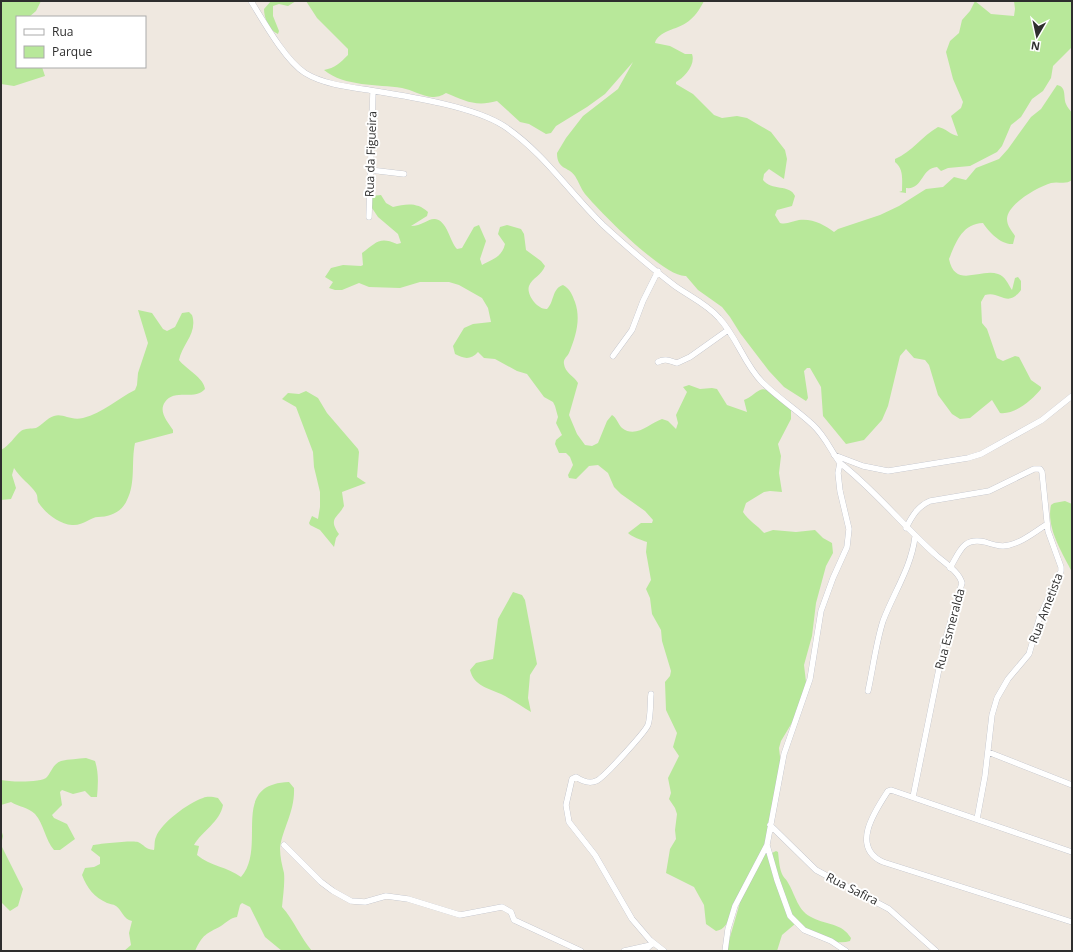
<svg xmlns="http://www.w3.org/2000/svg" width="1073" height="952" viewBox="0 0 1073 952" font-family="'Open Sans',sans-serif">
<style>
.green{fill:#b8e89a}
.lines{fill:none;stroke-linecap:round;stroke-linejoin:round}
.minor-casing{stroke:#b4b7c1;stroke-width:6}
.minor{stroke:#fff;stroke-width:5.5}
.labels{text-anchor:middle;stroke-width:4;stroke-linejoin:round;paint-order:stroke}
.street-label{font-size:12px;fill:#2e2e2e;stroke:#fff}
</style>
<rect width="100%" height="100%" fill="#efe8e0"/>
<path class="green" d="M1,1H41L36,11L29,17H17V67H42L45,76L14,86L1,84Z
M271,1H296L288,6L279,4L273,6V16L279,31L278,34C269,30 264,18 264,9Z
M306,1H704C700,9 694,18 686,23C678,29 658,31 655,43L670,46L685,54H692C696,65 684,78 676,82V84L693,94L714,115L722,118L737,116L747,118L771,132L785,150L787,159L784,179L769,169L764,174L763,180C771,191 790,184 795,196L792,206L777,210L775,215L780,223C787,225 792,221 799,220C812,218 825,225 834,232L838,229L880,215L899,206L926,189L943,187L954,177L966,180L976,168L999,159L1008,149L1031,117L1041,109L1057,85C1067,87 1063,96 1066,104C1067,107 1070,110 1072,113V180C1066,185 1058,181 1051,183C1038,187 1007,204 1007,219C1007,226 1012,231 1015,236L1013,244C1001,245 989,232 983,223C962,224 956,242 949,259C955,289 980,268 998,274C1005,276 1008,284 1012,290L1015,278L1018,277L1021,281V290C1007,309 1000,290 985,295L981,302L982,323L987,329L997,358L1003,361L1015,356L1019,357L1031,380L1041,387V389C1032,400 1015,415 1000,413L992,400L970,418L960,419L952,414L938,395L929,365L925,360L914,358L906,349L900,356L888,406L882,420L864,440L846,444L823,416L821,387L810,368H807L804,371L808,398L806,401L784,387L769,371L740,333L730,317L722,307L698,290L686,276C665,278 600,212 585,194C581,189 579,182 575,176C568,166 557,170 557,153L566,138L583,116L618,89L633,62L605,94L587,107L556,126L551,133L546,134L529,124L520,122L497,101C476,107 465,101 446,93C441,96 438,97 432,97C422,96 412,90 402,88C377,84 345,87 324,70C335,68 340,63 348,55V49L317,18Z
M1014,1H1072V47L1053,66L1051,78L1043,91L1032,99L1021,117L1011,125L1002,146L997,152L970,166L948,168L941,171L937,167C921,168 923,190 906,188V193L899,192L902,191C902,180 904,169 895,162V159C912,152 922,136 938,127C946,128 950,135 958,136L951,116L961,108L963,102L953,79L946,52L950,41L959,33L962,20L970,11L975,1L991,14L1014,16L1015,9Z
M381,195L386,203L393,207C406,204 417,202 428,212L427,216L411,226C422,226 429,218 435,219C447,220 450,242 457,249L462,248L474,227L479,225L486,241L480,259L482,265C493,259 502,257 505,244L498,234L500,227L507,225L521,229L524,234L526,250L541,261L545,266C542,275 532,278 529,286C526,295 538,310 547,309C554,303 552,288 563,285C570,289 572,294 575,302C581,319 576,336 569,353C567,357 563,359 564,364C565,373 574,376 578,383L569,415L577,434L585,445L592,446L598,443L607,421L612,415C617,418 618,424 622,428C636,439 650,423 662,419L668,421L676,429L678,423L676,415L687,392L683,387L689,385L700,389L712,388L717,389L727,405L747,412L744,400C750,398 754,393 760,390C768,385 785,404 791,410V419L778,444L781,456L779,473L782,492L770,491L764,492L746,503L743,512C749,521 757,525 764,533L773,530L796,532L815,530L823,538L832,543L833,553L826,566L816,603L812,636L804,665L806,682L796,716L781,741L779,748L782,774L771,808L766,853L768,855L776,851L778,852C779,859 779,867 782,874C783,877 786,879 787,881C796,895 797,911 813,918C827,925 842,923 851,938L850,941C832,947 810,931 795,924L782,935L777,951H726L743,892C732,902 732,929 716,931L706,924L704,905L694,887L666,873L670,849L676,839L675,830L677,814L675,808L669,799L671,793L668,778L679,756L673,747L677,733L666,710L665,682L670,676L671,671L662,641L661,630L652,614L650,598L646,589L651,580L646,552L647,542C641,540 632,537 628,533L641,523H652L653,520L645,511L621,494L614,487L608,473L598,465L589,466L576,479L569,478L568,475L573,465L570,457L566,453H559L555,444L556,440L562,435L556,423L558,417L555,406L553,402L544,397L527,374L517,371L495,359L484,358L478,352C471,360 464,359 455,354L453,346L464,328L473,324L491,322L488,308L482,298L459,285L449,282H420L400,288L369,287L359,283L342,290H335L329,288L333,282L325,277L331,268L343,265L361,266L363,265L362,253C376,243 379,236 397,244L401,243L398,234L378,217L368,202L371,196Z
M138,310L152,313L163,329L167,331L175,327L182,313L189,312L192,315C198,333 182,344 179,360C186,369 204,378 205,389C195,401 174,388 165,402C158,412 168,422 173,430V433L135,443C131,462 136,483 127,500C122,512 110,517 98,517C91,517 83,526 72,525C59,524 45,513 38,502C37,499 38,496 36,493C30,484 20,478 14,468L12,475L16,488L11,499L1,500V450C10,445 14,437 21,431C25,428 31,429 36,428C42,425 47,418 54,416C63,413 70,421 83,418C103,413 117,399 135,390L137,385L138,373L148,343Z
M306,391L318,398L327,413L358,449L359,452L357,477L366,483L342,492L344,506C337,519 328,518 339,534L336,538L334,547L320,530L310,525L309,523L312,516L318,519L320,507V492L314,467L313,452L296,407L282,399L288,393L299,394Z
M1065,501L1072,504V572C1062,552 1046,528 1051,505L1054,503Z
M513,592L522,595L525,600L537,664L530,675L528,698L531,712C521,706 511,699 501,694C488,688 474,686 470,670L476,663L493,659L498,619Z
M86,758L95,761C99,773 98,785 97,797H91L85,791L73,794L62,790L60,792L62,805L52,815L54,818L67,824L75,839L60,850H54C45,840 44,824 35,814C28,807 19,807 11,802L1,805V780C9,782 42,783 47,777C52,771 53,764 61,761C69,759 78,759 86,758Z
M289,782L294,788C295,812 283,827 280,848C280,857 282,865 284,873C285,883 283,896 282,907C294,920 300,937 312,951H282L265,937L250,907L242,903L240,905L237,917C230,918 227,922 221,926C206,934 203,934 195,951H124L131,945L129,933L132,921C123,919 122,910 116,906C113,904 109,904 107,903C94,897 87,888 82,875L85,868L94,867L100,864V857L91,850L93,845C98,844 133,840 138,842C145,845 144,849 154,850C155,846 154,841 156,837C161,823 188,803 203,798C208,796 212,797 218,798L223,805C220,822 202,831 194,845L199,846L197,855C210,866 228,867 241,877C268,847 228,784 289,782Z
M1,829L3,836L1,845L23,889L18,906L10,911L1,902Z"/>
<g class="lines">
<defs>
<path id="minor" d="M251,1C264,22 285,60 305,73C323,84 348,87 369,90C406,96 473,106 504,126C544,153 569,192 603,225C626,246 650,267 675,286C689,296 707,304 719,318C737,337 744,364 762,382C778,398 797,410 813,425C825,436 831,451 840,463L838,473L840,491L849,529L847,547L833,578L821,611L810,679L784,754L767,845L777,880L790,916L804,930L831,941L846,951
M370,170L404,174
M369,217L373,91
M613,356L632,330L643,301L658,271
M658,362C665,358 670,361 677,363L690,357L728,330
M834,455L863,466L888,471L968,458L981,454L1042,420L1072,396
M840,463C875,490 904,527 937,556C946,564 959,572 962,583L944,644L913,797
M906,528C912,516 918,506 930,501L989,491L1034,469H1040L1042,472L1048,531L1061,567V571L1040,616L1029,654L1008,679L997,698L992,715L985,776L977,819
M950,568C960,551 963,537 985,542C991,544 997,546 1003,546C1019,545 1035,532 1047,524
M868,691C873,668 876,643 883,621C894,592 911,568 915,537
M651,694C650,703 651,716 648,725C645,732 603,779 596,781C589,784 582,781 576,777L572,779L566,805L569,822L595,855L632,919L650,940L664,951
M988,752L1072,785
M770,825L816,870L889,909L936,951
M284,845L321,882L333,891L351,901L365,902L386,896L408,899L460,915L502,907L511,912L514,920L581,951
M1072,852L891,790L888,791C875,811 850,847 883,862L1072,922
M624,951L651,945
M644,951L652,944
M725,951L728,929L735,906L767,845"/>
</defs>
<use href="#minor" class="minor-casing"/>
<use href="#minor" class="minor"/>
</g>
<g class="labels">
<g class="street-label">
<text transform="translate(371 154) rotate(-88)" y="4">Rua da Figueira</text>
<text transform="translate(1046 608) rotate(-69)" y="4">Rua Ametista</text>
<text transform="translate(950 629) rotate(-75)" y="4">Rua Esmeralda</text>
<text transform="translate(852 889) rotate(27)" y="4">Rua Safira</text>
</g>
</g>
<rect width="1073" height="952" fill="none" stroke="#2e2e2e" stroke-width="4"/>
<rect x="16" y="16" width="130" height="52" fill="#ffffff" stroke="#ababab"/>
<rect x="24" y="29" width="20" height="6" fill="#ffffff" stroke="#ababab"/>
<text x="52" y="36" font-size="12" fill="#2e2e2e">Rua</text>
<rect x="24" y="46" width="20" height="12" fill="#b8e89a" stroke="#ababab"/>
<text x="52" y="56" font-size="12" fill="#2e2e2e">Parque</text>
<g transform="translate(1037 36) rotate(189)" stroke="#ffffff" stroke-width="3" paint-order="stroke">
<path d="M0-3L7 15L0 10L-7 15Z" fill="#2e2e2e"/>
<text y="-6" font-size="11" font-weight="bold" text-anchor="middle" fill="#2e2e2e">N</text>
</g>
</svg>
